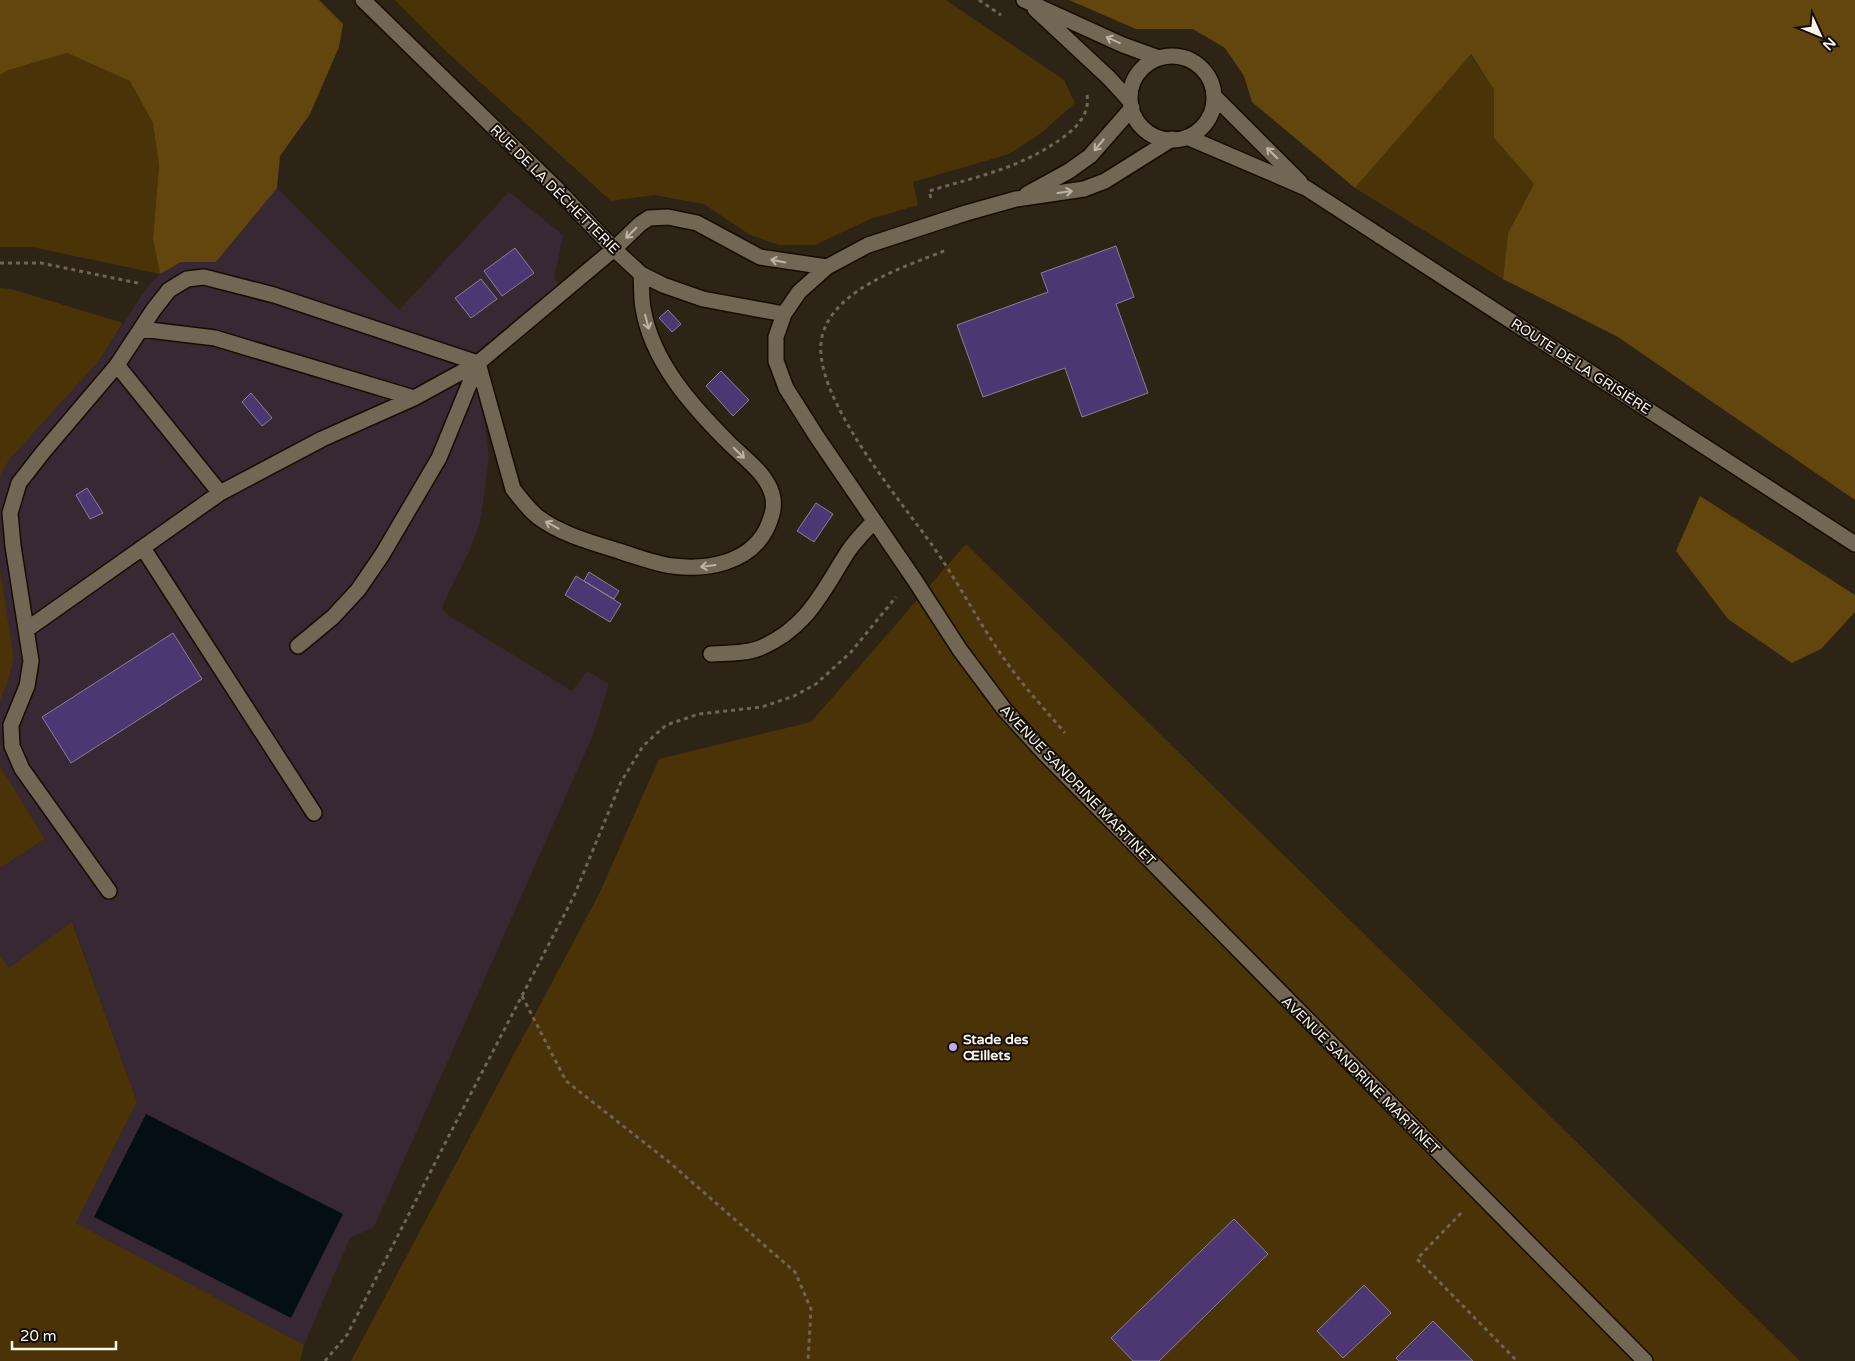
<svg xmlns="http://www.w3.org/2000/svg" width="1855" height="1361" viewBox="0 0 1855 1361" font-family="'Varela Round',sans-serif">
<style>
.industrial{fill:#372834}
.green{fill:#4a3407}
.forest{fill:#62460d}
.water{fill:#040f13}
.building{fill:#4c3772;stroke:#878195}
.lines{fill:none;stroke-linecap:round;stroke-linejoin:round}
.minor-casing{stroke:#160d02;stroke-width:18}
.path{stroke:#6e6558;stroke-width:3;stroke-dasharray:4 4;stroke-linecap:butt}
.minor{stroke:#726755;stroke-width:15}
.oneway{stroke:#bdb5a7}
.poi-dot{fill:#bda9f5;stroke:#130e08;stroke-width:2}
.labels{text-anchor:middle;stroke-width:4;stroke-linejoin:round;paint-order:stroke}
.street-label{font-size:14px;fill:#faf4ea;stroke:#130e08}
.poi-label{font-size:14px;font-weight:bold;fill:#faf4ea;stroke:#130e08;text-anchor:start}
</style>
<rect width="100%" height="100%" fill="#2e2415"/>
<path class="industrial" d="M277,188L399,310L509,192L563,235L554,279L565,290L478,363L489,456L483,503L479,526L469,551L444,602L443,610L451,617L572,691L587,671L609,684L593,735L374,1227L350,1238L304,1345L76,1223L137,1102L73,923L8,969L0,956V868L45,839L0,766V701L8,681L14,658L0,569V476L9,460L98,362L148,286L160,274L181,262H216Z"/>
<path class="green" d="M395,0H946L1064,80L1075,103L1040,134L1009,154L913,182L918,205L870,219L815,245H779L750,235L704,204L654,195L611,201L448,53Z
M67,53L131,81L153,123L159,166L153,239L160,274L32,247H0V75L9,70Z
M1470,54L1494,90V138L1534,184L1508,233L1503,279L1355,188Z
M0,288L11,289L123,323L98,362L9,460L0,476Z
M966,544L1800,1361H351L600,892L659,759L811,722Z
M0,569L14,658L8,681L0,701Z
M0,766L45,839L0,868Z
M72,922L137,1102L76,1223L304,1345L300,1361H0V956L9,968Z"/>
<path class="forest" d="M0,0H319L343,24L339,47L310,114L280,156L277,188L216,262H181L160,274L153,239L159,166L153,123L130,81L67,53L9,70L0,75Z
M1069,0H1855V500L1618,337L1503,279L1508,233L1534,184L1494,138V90L1471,54L1355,188L1252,102L1244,76L1225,48L1193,29H1136Z
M1700,496L1855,595V612L1821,649L1792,663L1728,619L1676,551Z"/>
<path class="water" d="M146,1114L343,1214L291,1318L94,1217Z"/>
<path class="building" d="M1116,246L1134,297L1116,304L1148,393L1082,417L1065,368L983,397L957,325L1048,292L1041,273Z
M515,248L534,273L502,296L484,271Z
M481,279L497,299L471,318L455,298Z
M668,310L681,324L672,332L659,318Z
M721,371L749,400L733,416L706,386Z
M251,393L272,418L262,426L242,402Z
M87,488L103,513L90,519L76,495Z
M816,503L833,514L814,542L797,531Z
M589,572L619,591L614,599L584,581Z
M576,576L621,604L610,622L565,595Z
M173,633L202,679L71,763L42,717Z
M1234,1219L1268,1254L1159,1361H1133L1111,1338Z
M1364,1285L1391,1313L1343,1358L1317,1331Z
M1433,1321L1473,1361H1399L1396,1358Z"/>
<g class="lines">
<defs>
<path id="minor" d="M363,0L555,187L614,249L641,274L663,285L703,299L784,314
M1024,0L1123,45L1159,58
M1035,9L1109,78L1130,101
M1130 98a42 42 0 1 1 84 0a42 42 0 1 1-84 0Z
M1214,96L1300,182
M1187,137L1306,188L1855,544
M1172,139L1105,181L1084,189L1016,199L966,213L868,245L827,267L799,292L784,314L776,337V361L786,388L817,437L914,579L960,650L1004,709L1045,754L1645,1361
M1027,194L1069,171L1090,156L1132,108
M141,329L215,338L414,398
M478,363L513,489C521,499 528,509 538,517C562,535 594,543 622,552C638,557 656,564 673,566C706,570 748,564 766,530C771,519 776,507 772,494C766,473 744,458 729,443C692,406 652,362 643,308C641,297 642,285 641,274
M117,365L220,493
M143,548L314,813
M26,630L220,493L322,439L414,398L478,363L614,249L640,224L649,218L668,217L697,223L760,257L827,267
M711,654C727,653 745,654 760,648C808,628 823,590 849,550C856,540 866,530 874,521
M109,891L22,769L12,746L11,725L27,686L31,661L13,546L10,513L19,483L44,451L117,365L154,309L169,290L187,279L204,277L274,295L478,363L439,458L382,555L358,590L333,617L298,646"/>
</defs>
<use href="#minor" class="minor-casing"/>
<path class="path" d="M979,0L1001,15
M931,198L929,191C979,176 1022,168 1065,136C1078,126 1090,113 1087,95
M944,251C904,267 837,288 823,333C804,393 911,511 943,561C964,593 981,626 1003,657C1021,684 1044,708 1065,733
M0,263H41L142,284
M522,996L566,1081L669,1162L795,1272L811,1309L808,1361
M1461,1213L1417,1259L1517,1361
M325,1361L347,1335L455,1124L574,896L621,782L643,746L666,725L699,714L762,707L794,696L816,684L851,652L896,597"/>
<use href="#minor" class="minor"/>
</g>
<defs><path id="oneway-shaft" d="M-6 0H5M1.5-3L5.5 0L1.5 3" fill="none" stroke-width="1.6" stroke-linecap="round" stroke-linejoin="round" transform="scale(1.25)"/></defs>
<g class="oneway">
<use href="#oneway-shaft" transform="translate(1113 40) rotate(-156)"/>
<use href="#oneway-shaft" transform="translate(1099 145) rotate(130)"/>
<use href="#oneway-shaft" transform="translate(1272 153) rotate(-135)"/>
<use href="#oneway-shaft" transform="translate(1065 192) rotate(-8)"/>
<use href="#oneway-shaft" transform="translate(631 233) rotate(135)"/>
<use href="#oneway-shaft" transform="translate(778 261) rotate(-169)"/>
<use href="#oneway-shaft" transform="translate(647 322) rotate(75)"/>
<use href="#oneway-shaft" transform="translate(739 453) rotate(45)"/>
<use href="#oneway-shaft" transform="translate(552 525) rotate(-151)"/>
<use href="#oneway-shaft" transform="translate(708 566) rotate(172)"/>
</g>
<circle class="poi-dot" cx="953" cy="1047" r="5"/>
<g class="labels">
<g class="street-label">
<text transform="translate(555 189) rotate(45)" y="5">RUE DE LA DÉCHETTERIE</text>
<text transform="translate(1581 366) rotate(33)" y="5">ROUTE DE LA GRISIÈRE</text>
<text transform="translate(1078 785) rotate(46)" y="5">AVENUE SANDRINE MARTINET</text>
<text transform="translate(1361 1075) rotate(45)" y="5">AVENUE SANDRINE MARTINET</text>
</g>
<g class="poi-label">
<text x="963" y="1044">Stade des<tspan x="963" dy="16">Œillets</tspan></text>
</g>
</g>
<g transform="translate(1820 35) rotate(134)" stroke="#130e08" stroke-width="4" paint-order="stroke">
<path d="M0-4L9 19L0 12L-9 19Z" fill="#faf4ea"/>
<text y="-8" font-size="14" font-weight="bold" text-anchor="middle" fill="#faf4ea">N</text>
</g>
<path d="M12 1341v8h104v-8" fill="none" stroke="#faf4ea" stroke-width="2.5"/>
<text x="20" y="1341" font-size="15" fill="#faf4ea" stroke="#130e08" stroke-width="4" paint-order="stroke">20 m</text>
</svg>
